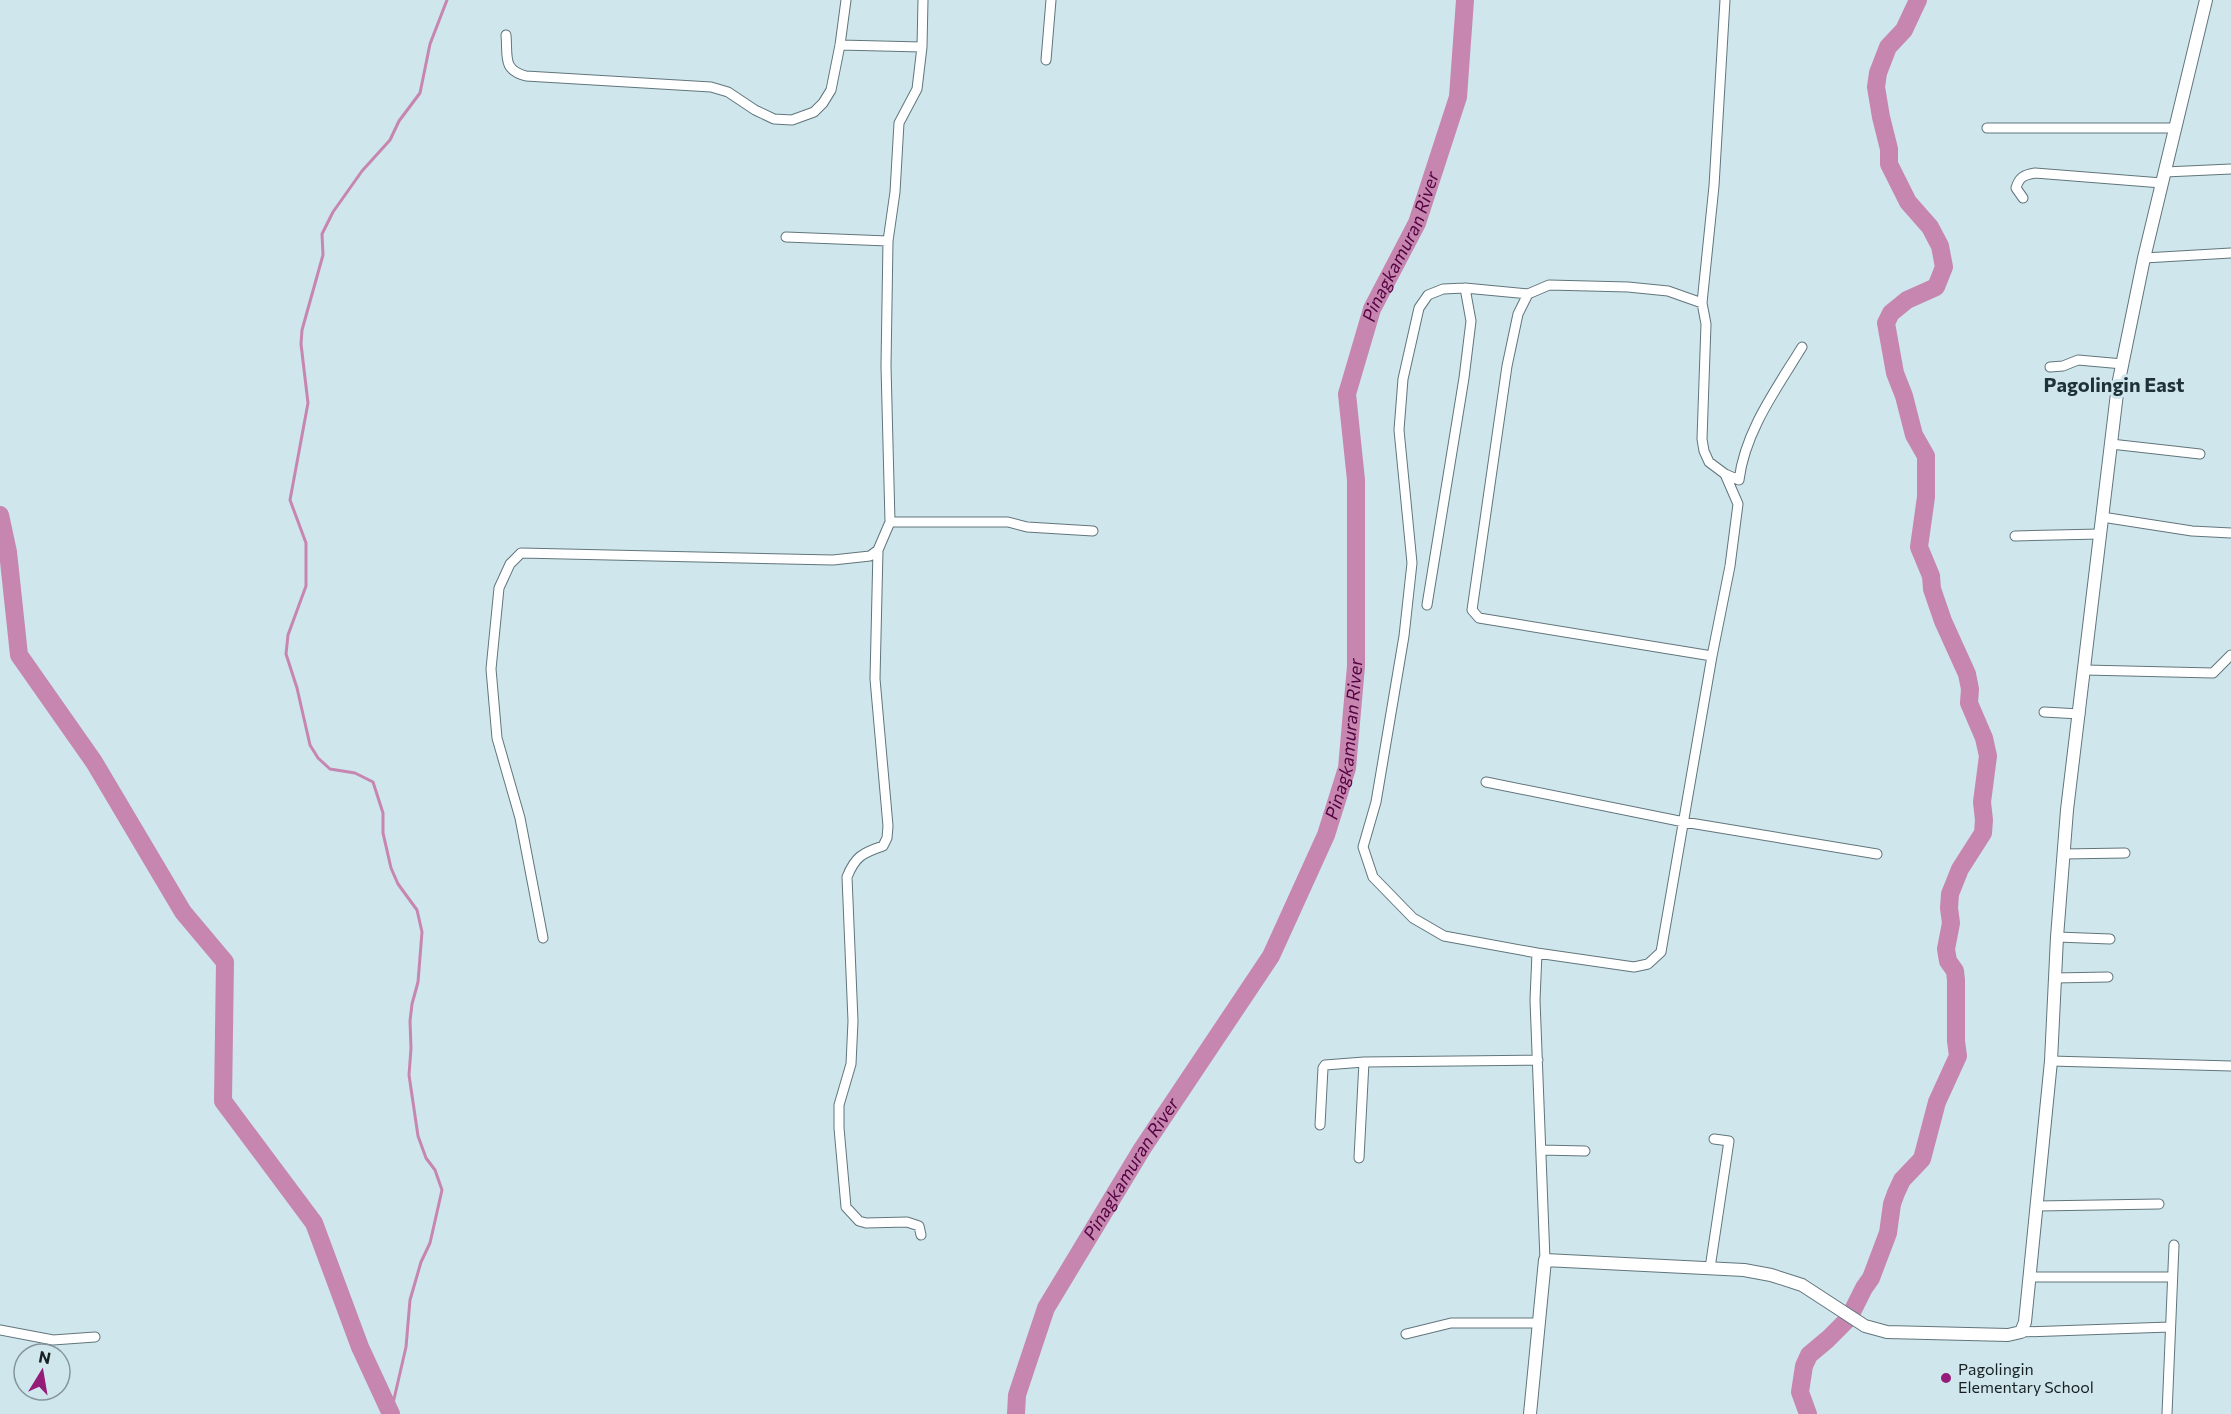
<svg xmlns="http://www.w3.org/2000/svg" width="2231" height="1414" viewBox="0 0 2231 1414" font-family="Commissioner,sans-serif">
<style>
.lines{fill:none;stroke-linecap:round;stroke-linejoin:round}
.stream{stroke:#c686b0;stroke-width:3}
.river{stroke:#c686b0;stroke-width:18}
.minor-casing{stroke:#61757c;stroke-width:11}
.tertiary-casing{stroke:#61757c;stroke-width:14}
.minor{stroke:#fff;stroke-width:9}
.tertiary{stroke:#fff;stroke-width:12}
.poi-dot{fill:#941b77;stroke:#cfe6ed;stroke-width:2}
.labels{text-anchor:middle;stroke-width:6;stroke-linejoin:round;paint-order:stroke}
.poi-label{font-size:16px;fill:#171f21;stroke:#cfe6ed;text-anchor:start}
.water-label{font-size:18px;font-style:italic;fill:#530341;stroke:#cfe6ed}
.quarter-label{font-size:20px;font-weight:bold;fill:#1f3238;stroke:#cfe6ed}
</style>
<rect width="100%" height="100%" fill="#cfe6ed"/>
<g class="lines">
<path class="stream" d="M391,1412L406,1347L410,1300L421,1262L430,1243L442,1190L435,1170L426,1158L418,1136L409,1075L411,1048L410,1021L412,1004L418,982L422,932L417,910L398,884L391,868L383,833V813L373,782L355,773L330,769L318,758L310,745L297,688L286,654L288,635L306,586V543L290,500L308,403L301,344L302,330L323,255L322,234L333,212L362,171L390,140L399,121L420,93L430,44L447,0"/>
<g class="river">
<path d="M0,515L8,552L19,655L94,762L183,912L225,962L223,1101L314,1223L360,1347L391,1414"/>
<path id="s1" d="M1016,1414L1017,1395L1046,1308L1142,1149L1271,956L1326,835L1347,768L1356,666V480L1347,394L1372,309L1417,223L1458,97L1465,0"/>
<path d="M1808,1414L1800,1392L1804,1366L1809,1355L1828,1339L1849,1318L1864,1288L1871,1278L1888,1233L1892,1204L1896,1193L1902,1180L1922,1159L1937,1102L1958,1056L1956,1041V980L1955,971L1948,961L1946,949L1951,923L1949,908L1950,894L1960,869L1983,833L1984,820L1982,802L1988,756L1984,738L1969,703L1970,689L1967,674L1943,621L1932,589L1931,576L1919,547L1926,497V456L1914,435L1904,396L1895,373L1886,323L1891,313L1907,300L1936,287L1944,267L1940,246L1930,227L1908,202L1889,164V149L1881,117L1876,87L1878,73L1888,47L1904,30L1918,0"/>
</g>
<defs>
<path id="minor" d="M506,35C508,56 502,70 526,76L711,87L728,92L755,110L774,119L792,120L814,112L823,103L831,90L840,45L846,0
M840,45L922,47
M1046,60L1051,0
M1987,128H2175
M2165,172L2231,169
M2023,198L2016,188C2019,177 2024,175 2035,173L2162,183
M786,237L888,241
M2144,258L2231,253
M1528,294L1518,314L1507,366L1472,610L1479,618L1712,656
M1702,303L1668,291L1628,287L1549,285L1528,294L1465,288L1443,289L1428,295L1419,308L1403,379L1399,430L1412,563L1404,636L1376,802L1363,847L1373,877L1413,918L1444,936L1537,953L1634,967L1648,964L1661,952L1712,656L1730,566L1738,504L1725,474L1709,462L1704,451L1702,439L1706,324L1702,303L1714,186L1725,0
M2050,367L2063,366L2078,360L2123,364
M2111,444L2200,454
M1725,474L1739,480C1745,431 1777,388 1802,347
M2102,517L2192,531L2231,533
M890,522H1008L1027,527L1093,531
M2015,536L2100,534
M878,550L875,679L888,826L887,838L883,846C862,853 855,857 847,877L853,1021L851,1064L839,1105V1128L846,1207L859,1221L866,1223L907,1222L919,1226L921,1235
M1427,605L1464,378L1471,321L1465,288
M2085,670L2213,673L2231,655
M2044,712L2080,714
M1486,782L1684,822L1877,854
M2063,854L2125,853
M2057,937L2110,939
M543,938L520,818L497,738L491,669L499,588L510,564L521,553L833,560L870,556L878,550L890,522L886,366L888,241L895,192L899,123L917,89L922,47L923,0
M1537,953L1535,1000L1545,1260
M2055,978L2108,977
M2051,1061L2231,1066
M1320,1125L1323,1068L1325,1065L1364,1062L1538,1060
M1541,1150L1585,1151
M1359,1158L1364,1062
M2038,1206L2159,1204
M1710,1268L1729,1141L1714,1139
M2029,1277H2172
M0,1330L53,1340L95,1337
M2021,1332L2170,1327
M1406,1334L1451,1323H1539
M2167,1414L2174,1245"/>
<path id="tertiary" d="M1530,1414L1545,1260L1744,1270L1771,1275L1802,1285L1865,1326L1887,1332L2008,1335L2021,1332L2025,1322L2051,1061L2057,937L2067,810L2118,385L2144,258L2206,0"/>
</defs>
<use href="#minor" class="minor-casing"/>
<use href="#tertiary" class="tertiary-casing"/>
<use href="#minor" class="minor"/>
<use href="#tertiary" class="tertiary"/>
</g>
<circle class="poi-dot" cx="1946" cy="1378" r="6"/>
<g class="labels">
<g class="poi-label">
<text x="1958" y="1375">Pagolingin<tspan x="1958" dy="18">Elementary School</tspan></text>
</g>
<g class="water-label">
<text dy="6" stroke="none"><textPath href="#s1" startOffset="1264">Pinagkamuran River</textPath></text>
<text dy="6" stroke="none"><textPath href="#s1" startOffset="760">Pinagkamuran River</textPath></text>
<text dy="6" stroke="none"><textPath href="#s1" startOffset="274">Pinagkamuran River</textPath></text>
</g>
<g class="quarter-label">
<text x="2114" y="392">Pagolingin East</text>
</g>
</g>
<g transform="translate(42 1372) rotate(11)"><circle r="28" fill="#cfe6ed" stroke="#85969b" stroke-width="1.5"/>
<path d="M0-4.5L10 22L0 15L-10 22Z" fill="#941b77"/>
<text y="-9" font-size="16" font-weight="bold" text-anchor="middle" fill="#171f21">N</text>
</g>
</svg>
